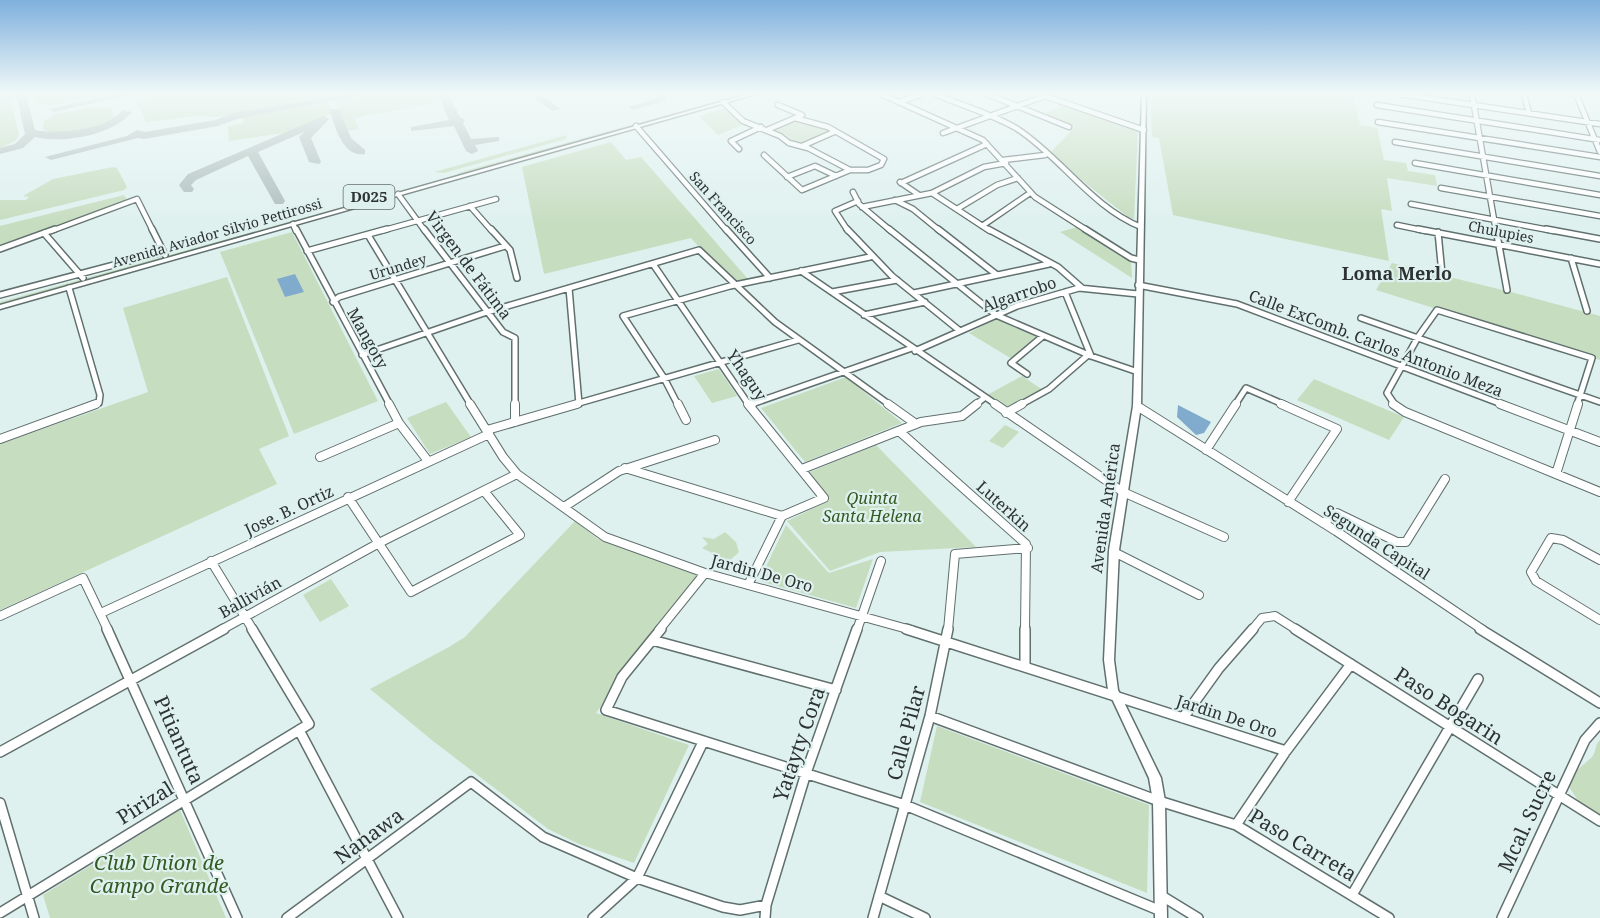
<svg xmlns="http://www.w3.org/2000/svg" width="1600" height="918" viewBox="0 0 1600 918" font-family="'Noto Serif',serif">
<style>
.green{fill:#c7ddc0}
.water{fill:#81abcd}
.lines{fill:none;stroke-linecap:round;stroke-linejoin:round}
.taxiway{fill:#aebebc;fill-rule:evenodd}
.minor-far3-casing{stroke:#60706e;stroke-width:7}
.minor-far2-casing{stroke:#60706e;stroke-width:8}
.minor-far1-casing{stroke:#60706e;stroke-width:10}
.minor-casing{stroke:#60706e;stroke-width:12}
.major-casing{stroke:#60706e;stroke-width:3}
.highway-casing{stroke:#60706e;stroke-width:3}
.minor-far3{stroke:#fff;stroke-width:4.5}
.minor-far2{stroke:#fff;stroke-width:5}
.minor-far1{stroke:#fff;stroke-width:8}
.minor{stroke:#fff;stroke-width:9}
.major{fill:#fff;fill-rule:evenodd}
.highway{fill:#fff;fill-rule:evenodd}
.labels{text-anchor:middle;stroke-width:4.5;stroke-linejoin:round;paint-order:stroke}
.far-street-label{font-size:14px;fill:#2c3332;stroke:#dff1ef}
.shield{fill:#dff1ef;stroke:#626c6b;stroke-width:1.5}
.shield-label{font-size:15px;font-weight:bold;fill:#2c3332}
.street-label{font-size:16px;fill:#2c3332;stroke:#dff1ef}
.park-label{font-size:16px;font-style:italic;fill:#325a22;stroke:#dff1ef}
.far-district-label{font-size:18px;font-weight:bold;fill:#2c3332;stroke:#dff1ef}
.near-street-label{font-size:20px;fill:#2c3332;stroke:#dff1ef}
.near-park-label{font-size:20px;font-style:italic;fill:#325a22;stroke:#dff1ef}
</style>
<rect width="100%" height="100%" fill="#dff1ef"/>
<path class="green" d="M0,94H9L19,135L15,141L0,148Z
M34,94H114L51,106L37,104Z
M155,94H328L323,100L217,117L198,116L146,122L137,103Z
M375,94H441L445,101L354,118L359,129L345,131L336,101Z
M742,94H749L454,176L461,172Z
M1150,94H1353L1360,125L1377,128L1384,160L1406,163L1408,171L1435,175L1437,186L1387,178L1392,211L1381,209L1389,261L1173,215L1159,138L1152,137Z
M322,103H329L332,113L291,132L229,141L228,126L243,123L244,117Z
M1063,105L1138,131L1134,219L1128,217L1049,154L1075,127L1042,114Z
M93,107H110L115,115C104,127 57,138 43,129V122L55,114Z
M727,107L742,125L718,135L699,116Z
M795,120L824,126L830,132L807,143L799,144L793,143L786,135L773,130Z
M567,135L566,139L444,173L434,172Z
M611,142L626,160L641,157L748,279L731,283L691,238L544,274L522,167Z
M113,167L117,168L127,187L124,190L0,220V200H26L29,197L23,196L53,179Z
M443,179L436,182L0,305V302Z
M124,195L127,200L0,247V226Z
M1077,227L1131,261L1132,278L1060,232Z
M292,232L378,401L294,434L220,252Z
M1392,263L1511,292L1600,316V360L1376,290Z
M227,277L289,436L259,449L277,484L0,610V444L148,392L123,308Z
M996,319L1039,338L1012,359L969,333Z
M719,369L737,396L712,403L694,376Z
M1022,376L1043,390L1008,410L987,395Z
M846,377L902,423L805,462L761,408Z
M1314,379L1404,417L1389,440L1297,400Z
M446,402L471,437L430,454L407,418Z
M1005,425L1019,432L1003,448L989,441Z
M876,445L976,547L880,552L830,571L787,521L826,502L828,498L810,472Z
M575,521L598,539L699,575L596,713L689,745L634,863L579,844L548,829L433,741L370,689L449,647L465,637Z
M786,525L829,573L873,559L856,608L759,581Z
M725,532L736,542L739,552L729,561L702,548L708,544L702,537L714,539Z
M331,579L349,606L320,622L303,595Z
M937,726L1149,805L1147,893L920,802Z
M1600,740V816L1579,802L1569,787C1570,773 1583,766 1592,757C1597,751 1594,745 1600,740Z
M180,810L226,918H50L43,895Z"/>
<path class="water" d="M295,274L304,292L285,297L277,279Z
M1178,405L1211,422L1204,433L1196,435L1177,417Z"/>
<g class="lines">
<path class="taxiway" d="M16,94H26L35,130L41,131C69,133 102,130 123,110L132,112C113,135 64,144 35,137L23,148L0,154V148L15,144L25,134Z
M116,94H135L54,112L49,109Z
M347,94H368L237,119L218,126L144,139L138,138L51,160L45,157L127,136L137,130L145,132L215,120L234,113Z
M438,94H448L460,117L465,120L463,123L471,139L499,137V141L475,145L478,151L472,154L466,151L454,126L411,131V127L449,120Z
M529,94H540L561,109L552,111Z
M654,94H665L667,100L633,110L628,107L658,98Z
M331,109H339L351,138L365,150V154C343,158 335,127 330,111Z
M324,116L329,119L311,138L321,162L319,164L309,162L299,137L304,132L258,152L285,201L283,204H275L248,156L196,180L191,185L194,189L192,192H184L179,185L188,174Z"/>
<defs>
<path id="minor-far3" d="M881,94L983,140L1035,197L1088,231
M935,94C960,105 998,116 1019,130C1061,158 1093,208 1141,227
M987,94L1069,127
M1039,94L1144,130
M1400,94L1600,124
M1472,94L1496,231
M1524,94L1529,113
M1576,94L1600,152
M723,102L743,121L780,136L789,143L808,148L850,170H868L881,165L884,159L828,127L795,118
M899,102L923,94
M1377,105L1600,140
M1378,122L1600,157
M636,126L727,231
M767,130L802,115L778,105
M943,133L1045,96
M1395,142L1600,176
M802,146L834,132
M739,149L731,141L761,127
M764,155L802,190L850,170
M1003,160L1045,155
M1415,163L1600,195
M787,177L815,166L836,176
M900,182L919,195
M901,183L987,144
M1441,188L1600,216
M853,192L859,204L891,231
M932,193L990,231
M398,194L425,231
M895,200L913,209L940,231
M1411,204L1554,231
M470,206L492,231
M862,207L932,193L984,167L1006,163
M957,209L997,185L1018,178
M293,224L296,231
M1397,225L1426,231
M982,226L1030,193
M51,231L137,199L153,231
M381,231L496,199
M848,231L835,211L858,201"/>
<path id="minor-far2" d="M152,229L165,255
M296,229L390,405
M424,229L503,332L515,338V405
M491,229L510,250L517,278
M726,229L770,278
M847,229L892,276L960,331
M889,229L996,315L1091,356L1138,372
M938,229L997,275
M988,229L1058,267L1082,288
M1085,229L1131,258L1139,260
M1418,229L1600,264
M1496,229L1507,290
M1546,229L1600,239
M1438,232L1442,274
M44,233L83,278
M368,235L471,405
M0,249L55,229
M307,251L387,229
M1571,258L1587,311
M653,264L749,405
M801,271L997,405
M1138,285L1237,304L1504,405
M69,288L100,395L99,403L92,405
M569,288L579,404
M832,292L897,280
M1065,292L1091,356
M914,293L1049,264
M0,295L163,252
M333,302L339,297L505,246
M864,315L925,302
M1361,318L1600,402
M915,351L1017,306L1079,288L1138,294
M362,355L487,312L699,250L775,322L890,405
M1027,374L1011,363L1043,336
M572,405L798,340
M678,405L664,378L623,316L730,286L870,257
M749,405L912,348
M975,405L984,398
M1020,405L1049,389L1088,355
M1235,405L1246,388L1285,405
M1395,405L1387,393L1418,337L1437,310L1592,358L1577,405"/>
<path id="minor-far1" d="M389,404L399,423L428,461
M470,404L503,457L517,474L605,537L705,573L911,630
M515,404V422
M678,404L686,420
M888,404L916,424
M995,404L1123,492L1224,537
M1281,404L1337,429L1288,502
M1393,404L1405,412L1556,474
M1500,404L1600,442
M749,405L752,404
M1137,406L1336,531L1483,630
M1006,413L1022,404
M487,430L577,404
M899,431L1026,544L1025,630
M0,439L96,404
M1206,450L1236,404
M320,457L399,423
M625,468L782,516L824,498L748,404
M802,469L921,422L962,416L977,404
M1556,474L1600,492
M1556,474L1578,404
M348,497L411,592L520,535L484,491
M564,507L619,471L715,440
M1323,523L1337,513L1397,542H1406L1445,479
M1114,552L1199,595
M1600,560L1563,540L1551,538L1531,572L1536,581L1600,620
M211,561L253,630
M748,585L782,516
M101,613L489,434
M0,616L83,578L108,630
M221,630L379,543L517,474
M659,630L705,573
M857,630L881,561
M948,630L955,554L1028,548
M1252,630L1262,618L1275,616L1297,630"/>
<path id="minor" d="M107,629L237,918
M661,629L622,677L606,710L905,805L1161,911
M906,629L1286,751
M1295,629L1600,821
M1480,629L1600,703
M652,640L836,690
M1025,666V629
M930,716L1159,801L1236,825L1389,918
M1183,718L1219,668L1253,629
M299,730L398,918
M0,752L224,629
M0,803L34,918
M1236,825L1286,751L1351,664
M1352,895L1478,679
M879,896L925,918
M1162,896L1198,918
M0,913L309,724L252,629
M287,918L471,782L543,837L637,878L723,907L740,910L766,905
M593,918L637,878L703,742
M765,918L766,905L806,773L857,629
M873,918L930,716L948,629
M1502,918L1585,740L1600,723"/>
<path id="major" d="M1142,94H1146L1141,406L1119,550L1114,660L1118,690L1161,778L1165,801L1167,918H1155L1153,801L1149,778L1108,690L1104,660L1109,550L1133,406Z"/>
<path id="highway" d="M749,94H756L0,309V305Z"/>
</defs>
<use href="#minor-far3" class="minor-far3-casing"/>
<use href="#minor-far2" class="minor-far2-casing"/>
<use href="#minor-far1" class="minor-far1-casing"/>
<use href="#minor" class="minor-casing"/>
<use href="#major" class="major-casing"/>
<use href="#highway" class="highway-casing"/>
<use href="#minor-far3" class="minor-far3"/>
<use href="#minor-far2" class="minor-far2"/>
<use href="#minor-far1" class="minor-far1"/>
<use href="#minor" class="minor"/>
<use href="#major" class="major"/>
<use href="#highway" class="highway"/>
</g>
<linearGradient id="sky" x2="0" y2="1"><stop stop-color="#7fb0dd"/><stop offset="0.42" stop-color="#f1f9f8"/><stop offset="1" stop-color="#f1f9f8" stop-opacity="0"/></linearGradient>
<rect width="1600" height="222" fill="url(#sky)"/>
<g class="labels">
<g class="far-street-label">
<text transform="translate(723 208) rotate(48)" y="5">San Francisco</text>
<text transform="translate(1501 232) rotate(11)" y="5">Chulupies</text>
<text transform="translate(217 233) rotate(-16)" y="5">Avenida Aviador Silvio Pettirossi</text>
<text transform="translate(398 267) rotate(-17)" y="5">Urundey</text>
</g>
<rect class="shield" x="343.5" y="185" width="51" height="24" rx="4.5"/>
<g class="shield-label">
<text x="369" y="202">D025</text>
</g>
<g class="street-label">
<text transform="translate(469 265) rotate(53)" y="6">Virgen de Fátima</text>
<text transform="translate(1019 294) rotate(-19)" y="6">Algarrobo</text>
<text transform="translate(368 338) rotate(61)" y="6">Mangoty</text>
<text transform="translate(1376 343) rotate(21)" y="6">Calle ExComb. Carlos Antonio Meza</text>
<text transform="translate(747 375) rotate(56)" y="6">Yhaguy</text>
<text transform="translate(1004 506) rotate(42)" y="6">Luterkin</text>
<text transform="translate(1105 508) rotate(-82)" y="6">Avenida América</text>
<text transform="translate(289 510) rotate(-25)" y="6">Jose. B. Ortiz</text>
<text transform="translate(1377 542) rotate(33)" y="6">Segunda Capital</text>
<text transform="translate(762 573) rotate(15)" y="6">Jardin De Oro</text>
<text transform="translate(250 597) rotate(-29)" y="6">Ballivián</text>
<text transform="translate(1227 716) rotate(18)" y="6">Jardin De Oro</text>
</g>
<g class="park-label">
<text x="872" y="504">Quinta<tspan x="872" dy="18">Santa Helena</tspan></text>
</g>
<g class="far-district-label">
<text x="1397" y="280">Loma Merlo</text>
</g>
<g class="near-street-label">
<text transform="translate(1449 706) rotate(33)" y="7">Paso Bogarin</text>
<text transform="translate(906 733) rotate(-75)" y="7">Calle Pilar</text>
<text transform="translate(179 740) rotate(66)" y="7">Pitiantuta</text>
<text transform="translate(799 744) rotate(-71)" y="7">Yatayty Cora</text>
<text transform="translate(145 803) rotate(-32)" y="7">Pirizal</text>
<text transform="translate(1527 821) rotate(-65)" y="7">Mcal. Sucre</text>
<text transform="translate(369 836) rotate(-36)" y="7">Nanawa</text>
<text transform="translate(1303 845) rotate(31)" y="7">Paso Carreta</text>
</g>
<g class="near-park-label">
<text x="159" y="870">Club Union de<tspan x="159" dy="23">Campo Grande</tspan></text>
</g>
</g>
</svg>
